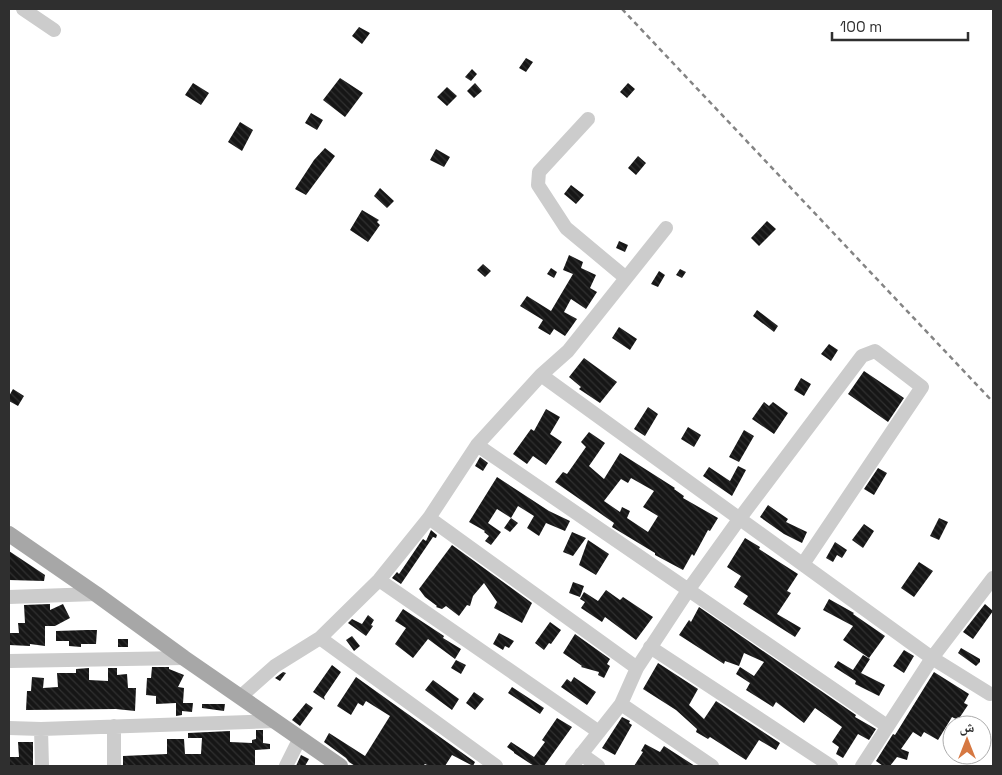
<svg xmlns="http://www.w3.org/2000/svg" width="1002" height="775" viewBox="0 0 1002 775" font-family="'Space Grotesk','Noto Naskh Arabic',sans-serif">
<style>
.building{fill:url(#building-back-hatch);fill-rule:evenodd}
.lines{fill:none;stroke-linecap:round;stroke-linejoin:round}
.minor{stroke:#ccc;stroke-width:14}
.major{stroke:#a7a7a7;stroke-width:16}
.rail{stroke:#848484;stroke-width:2.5;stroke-dasharray:5 4;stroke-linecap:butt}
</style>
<defs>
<pattern id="building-back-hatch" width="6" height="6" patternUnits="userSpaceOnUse" patternTransform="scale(1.25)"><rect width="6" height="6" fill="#161616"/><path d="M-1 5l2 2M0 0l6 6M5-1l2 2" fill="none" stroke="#303030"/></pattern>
</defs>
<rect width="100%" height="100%" fill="#fff"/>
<path class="building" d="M359,27L370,33L362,44L352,36Z
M526,58L533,62L526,72L519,68Z
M472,69L477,74L471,81L465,77Z
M340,78L363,93L345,117L323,100Z
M193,83L209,93L201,105L185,95Z
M475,83L482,91L474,98L467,91Z
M628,83L635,89L627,98L620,92Z
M447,87L457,96L447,106L437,97Z
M311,113L323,120L317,130L305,123Z
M240,122L253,130L242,151L228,142Z
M325,148L335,156L306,195L295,189L314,160Z
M436,149L450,157L444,167L430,160Z
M638,156L646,163L636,175L628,168Z
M571,185L584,195L576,204L564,194Z
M380,188L394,201L387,208L374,196Z
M362,210L379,220L377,222L380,225L368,242L350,230Z
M767,221L776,229L759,246L751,238Z
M619,241L628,245L625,252L616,248Z
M569,255L583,262L581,268L596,275L590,288L597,292L586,309L571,299L564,312L577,319L565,336L554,329L550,335L538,328L543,320L520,306L527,296L551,311L573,274L563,270Z
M483,264L491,271L485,277L477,270Z
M551,268L557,272L554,278L547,274Z
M680,269L686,272L682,278L676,275Z
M659,271L665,275L658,287L651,284Z
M757,310L778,326L774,332L753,316Z
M619,327L637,339L630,350L612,338Z
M829,344L838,350L831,361L821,354Z
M584,358L617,382L600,403L579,389L581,387L569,377Z
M864,371L904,398L888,422L848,394Z
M801,378L811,384L804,396L794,390Z
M13,389L24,396L18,406L9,401V396Z
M764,402L769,406L773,402L788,413L774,434L752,419Z
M648,407L658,414L645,436L634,429Z
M546,409L560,417L550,434L562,442L546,465L533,456L527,464L513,454L531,429L534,431Z
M688,427L701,435L694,447L681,439Z
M744,430L754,436L739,462L729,457Z
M589,432L605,443L589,466L604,479L620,453L675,488L674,489L684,496L683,498L718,518L710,531L708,530L694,556L692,554L683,570L655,555V553L612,527L614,523L555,482L563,472L567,474L586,447L581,442ZM631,478L654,491L643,507L658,516L648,532L627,518L630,511L622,507L620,512L604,501L621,479L628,483Z
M480,457L488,463L483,471L475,466Z
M738,466L746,470L732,496L703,476L709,467L730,481Z
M878,468L887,473L874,495L864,489Z
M497,477L549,511L570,521L565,531L546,523L539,536L527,528L534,516L518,506L511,518L497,509L488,523L501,532L491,545L485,541L489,536L484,532L485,531L469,522Z
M768,505L788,519L786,522L807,532L802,543L784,534L760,517Z
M511,518L518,523L510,532L504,528Z
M939,518L948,522L939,540L930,536Z
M864,524L874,531L863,548L852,540Z
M431,530L437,535L436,538L433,537L401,584L392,578L397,572L399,574L420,543L423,539L426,541Z
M572,532L586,538L573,556L563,552Z
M745,538L760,547L759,549L798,574L787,591L791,593L777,614L801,628L795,637L743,604L748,596L734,587L741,576L727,567Z
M588,540L609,554L596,575L579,565Z
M835,542L847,550L842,558L837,555L833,562L826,558Z
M452,545L532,603L522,623L494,608L497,602L484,583L473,596L470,606L467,605L459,616L446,606L442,609L436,607L437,606L425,597L419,589Z
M9,551L45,575L44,581L9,580Z
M919,562L933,571L914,597L901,588Z
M573,582L584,586L580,597L569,593Z
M606,590L620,600L623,597L653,617L636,640L605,617L602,622L581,608L585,602L580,599L584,592L598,601Z
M829,599L854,613L853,614L885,636L869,658L843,640L853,626L823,610Z
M50,604V610L63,604L70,618L55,626H45V646L30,644V646L9,645V633H19L18,623H25L24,605Z
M985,604L993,611L973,639L963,632Z
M699,607L856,715L855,717L876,729L869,740L858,734L843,758L836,754L839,747L832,742L842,727L828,717L815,708L804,723L776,702L773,707L746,690L750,683L736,674L740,667L754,676L764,662L744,653L739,666L725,661L724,664L679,635L689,620L691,622Z
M403,609L444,636L443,638L461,649L455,659L428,639L413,658L395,644L406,628L395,621Z
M368,615L374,620L371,625L373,626L366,636L348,623L352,619L362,624Z
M550,622L561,630L551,644L549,643L544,650L535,643Z
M87,630H97L96,644H81V647L69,646V641H56V631Z
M499,633L514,641L509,648L505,646L503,650L493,644Z
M575,634L610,659L607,664L610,666L604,678L598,675L599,672L581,667L582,666L563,653Z
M352,636L360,646L354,651L346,640Z
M118,639H128V647H118Z
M961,648L980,659V662L976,666L958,653Z
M904,650L914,656L904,673L893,666Z
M863,655L870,659L861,673L885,685L879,696L855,684L856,681L834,667L838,661L853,670Z
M456,660L466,665L461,674L451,668Z
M658,663L698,689L689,705L704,719L716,701L780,743L776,750L759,740L746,760L710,737L708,739L696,732L697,729L676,710L643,689Z
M332,665L341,672L324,697L325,700L313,692Z
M152,667H169V669L184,675L178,687L184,688L183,703H193L192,712L182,711V715L176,716V703L156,704V696L146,695L147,678H151Z
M89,668V680L108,681V668H117V675L127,674L128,688H136L135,711L116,709L26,710L27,691H31L32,677L44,678L43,688L58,687L57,673H76V669Z
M283,672L286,673L280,681L275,678Z
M934,672L969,694L964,703L968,705L958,720L952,717L938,740L924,732L921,737L913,732L901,749L909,752L907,760L897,757L890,766H883L876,761L893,734L895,735Z
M356,677L475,762L473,766L452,755L445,766H429L425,764L423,766H355L349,762L346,758L324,742L329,733L365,756L390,716L366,701L363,706L358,703L351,715L337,706Z
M574,677L596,692L587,705L561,687L567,679L571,682Z
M433,680L459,699L452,710L425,690Z
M512,687L544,708L540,714L508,693Z
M474,692L484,699L475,710L466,703Z
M306,703L313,708L300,726L292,720Z
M202,704H225L224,711L202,708Z
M622,717L630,721L629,723L632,725L615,755L602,748Z
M557,718L572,727L544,766H534L514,753V752L507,747L511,742L534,757L545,742L542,740Z
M256,730H263V743L270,744V749L255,750V766H123V756L167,754V739H184L185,754H201L202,738H188V733L230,731V742L252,743V740L256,739Z
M18,742H33V766H9V757H19Z
M645,744L660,752L664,746L695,766H634L643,752L641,751Z
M301,755L309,759L305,766H296Z"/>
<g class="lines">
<path class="minor" d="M23,9L54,30
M588,119L539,172L538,185L566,228L626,278
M541,375L932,658L990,694
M477,445L887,726
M429,518L637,668
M379,580L599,732
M9,597L96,594
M320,638L496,766
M650,647L831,766
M9,661L184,658
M240,697L275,666L320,638L379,580L429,518L477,445L541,375L568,351L666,228
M621,704L712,766
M114,726V766
M9,728L41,729L276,721
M41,729L42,766
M581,754L598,766
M286,766L300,738
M572,766L621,704L637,668L689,589L740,518L862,356L875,351L922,387L803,564
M862,766L932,658L993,578"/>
<path class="major" d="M9,534L96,594L184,658L340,766"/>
<path class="rail" d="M622,9L993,402"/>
</g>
<rect width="1002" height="775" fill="none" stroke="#2f2f2f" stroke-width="20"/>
<g transform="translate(967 740)"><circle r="24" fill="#ffffff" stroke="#acacac"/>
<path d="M0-4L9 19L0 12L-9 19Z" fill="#d67842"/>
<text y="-8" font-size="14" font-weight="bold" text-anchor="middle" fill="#2f2f2f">ش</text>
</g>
<path d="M832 32v8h136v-8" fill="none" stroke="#2f2f2f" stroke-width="2.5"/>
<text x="840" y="32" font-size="15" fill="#2f2f2f" stroke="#ffffff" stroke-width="4" paint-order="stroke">100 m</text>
</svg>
